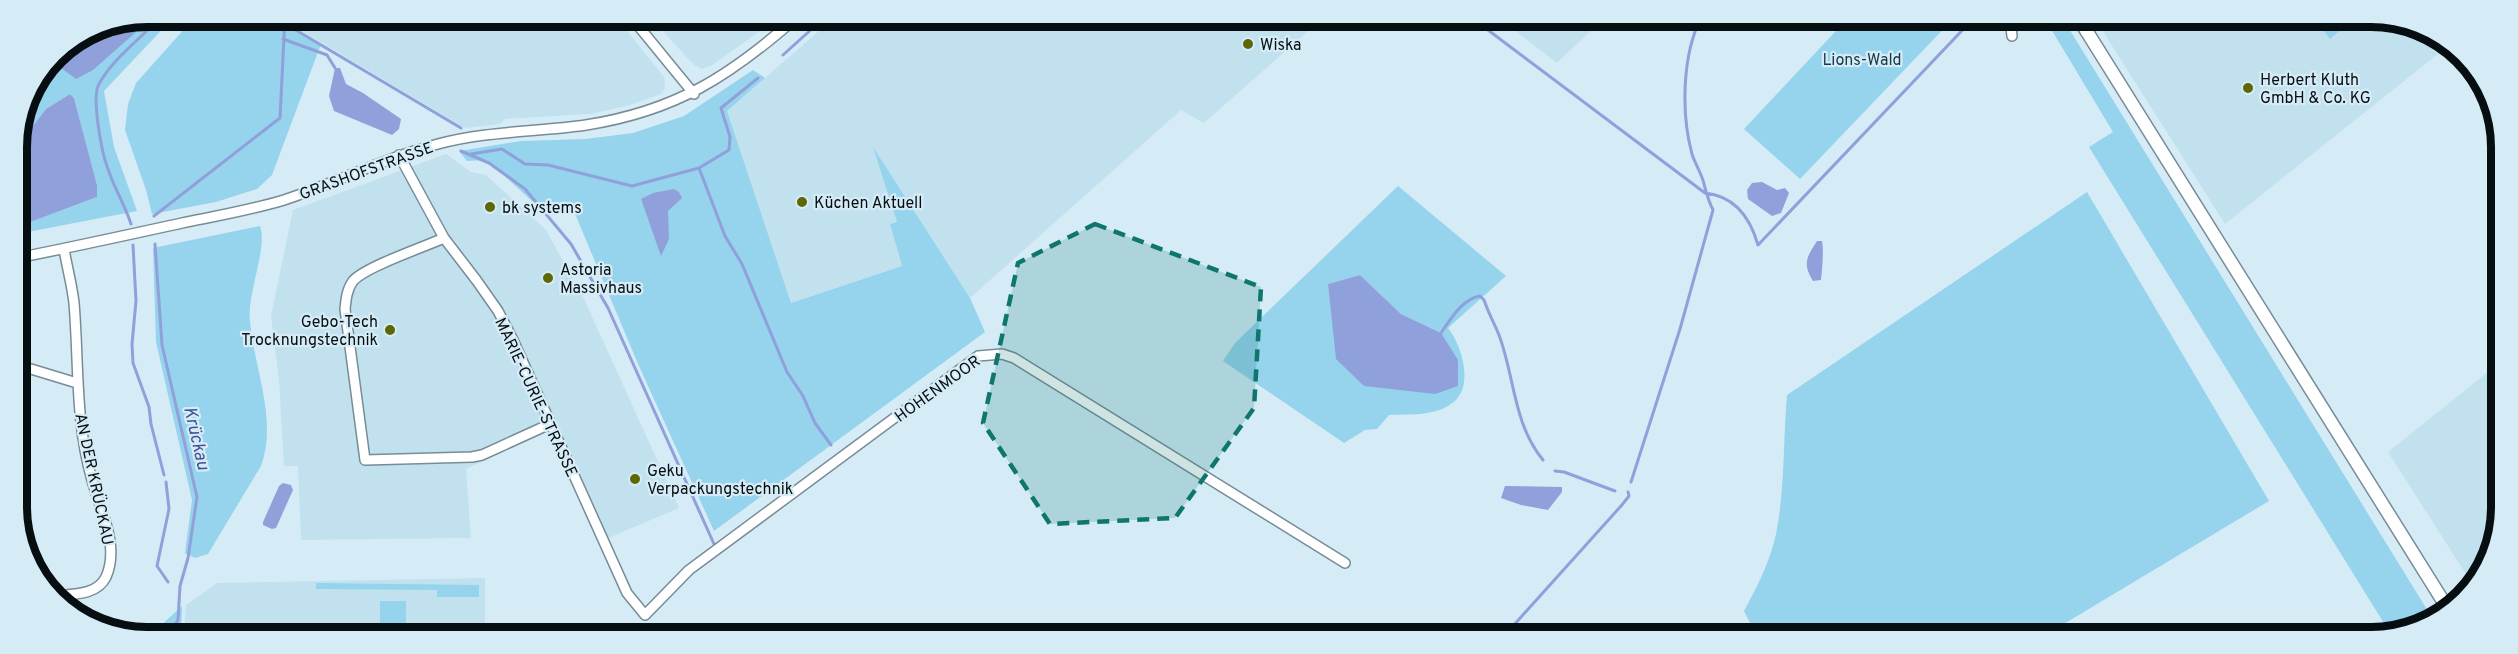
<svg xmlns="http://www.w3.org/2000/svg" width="2518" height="654" viewBox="0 0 2518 654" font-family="Overpass,sans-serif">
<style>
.built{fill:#c2e1ee}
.green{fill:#96d3ed;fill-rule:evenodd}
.water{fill:#90a0da}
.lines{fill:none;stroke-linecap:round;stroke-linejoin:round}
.stream{stroke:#90a0da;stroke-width:3}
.minor-casing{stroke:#778c96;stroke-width:12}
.major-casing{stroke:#778c96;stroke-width:15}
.minor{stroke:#fff;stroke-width:9}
.major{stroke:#fff;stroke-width:12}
.marked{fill:#0f766e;fill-opacity:0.2;stroke:#0f766e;stroke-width:4.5;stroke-dasharray:12 8;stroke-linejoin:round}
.poi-dot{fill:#5f6606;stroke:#d5ecf7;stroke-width:2}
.labels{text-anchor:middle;stroke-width:4.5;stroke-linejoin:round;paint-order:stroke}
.poi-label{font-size:16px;fill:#070e12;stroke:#d5ecf7;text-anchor:start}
.park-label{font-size:16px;fill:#153845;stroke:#d5ecf7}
.street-label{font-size:16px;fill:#070e12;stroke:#d5ecf7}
.water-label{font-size:18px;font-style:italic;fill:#425198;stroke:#d5ecf7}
.rim{fill:none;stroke:#070e12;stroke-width:8}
</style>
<rect width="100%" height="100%" fill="#d5ecf7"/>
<path class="built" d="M288,17H621L628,32L664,77L665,88L661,94L630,105L591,114L505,119L500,124L465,128L287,22Z
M650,17H780L711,66L702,69L693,64Z
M835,17L1323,18L1204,123L1181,110L970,298L874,149L897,222L890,224L902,266L791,303L727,111Z
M1498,18H1604L1557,63Z
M2095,19H2397L2448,46L2225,224Z
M446,154L471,172L486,175L546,230L584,299L679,508L599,542L549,431L466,469L471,538L301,540L298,466H284L279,380L271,316L293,210Z
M2499,363V533L2471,582L2388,452Z
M485,578V635H184L186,605L217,583Z"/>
<path class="green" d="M147,17H174L104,91L114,147L137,211L17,234V227L97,197V185L74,98L70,94L46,109L17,146L27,97L86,34L97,26Z
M195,17H278L277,19L321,44L272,175L257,189L216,202L152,214L146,190L125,130L128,104L136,83Z
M1848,18L1953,19L1800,179L1744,129Z
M2053,19H2063L2431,616L2390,633L2089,147L2113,132L2048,24Z
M2315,19H2354L2330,39Z
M753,70L765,78L727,111L791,303L902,266L890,224L897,222L873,147L970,298L985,332L714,531L638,364L573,209L532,201L487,160L467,161L459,151L521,141L586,139L633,133L684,116Z
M1398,186L1506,276L1448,328C1463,347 1476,392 1448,406C1431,416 1408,414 1389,415L1377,429L1365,430L1344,443L1223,361L1235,343ZM1360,275L1401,314L1441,333L1332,315L1328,284Z
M2087,192L2269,501L2042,637H1757L1744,611C1757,587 1770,562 1776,534C1785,488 1783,442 1787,395Z
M260,226C268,247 247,293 250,321C254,369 278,419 261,466L208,554L195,558L185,553L192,500L156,342L153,248Z
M316,583L479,585V597H437V590L316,589Z
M380,601H406V635H380Z
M182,606L181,635L119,634L158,628Z"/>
<path class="water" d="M147,17H153L93,70L76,79L61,68L104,25Z
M335,68H340L346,84L363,93L401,119L399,129L392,135L334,111L329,96Z
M70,94L74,98L97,185V197L17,227V146L46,109Z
M1762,182L1777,190L1785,188L1789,193L1781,213L1772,216L1748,199L1747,190L1752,183Z
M674,189L679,192L682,198L668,211L669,239L661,256L641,199L653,193Z
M1817,241H1822C1824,249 1822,271 1821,280L1813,281C1802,263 1807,257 1817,241Z
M1360,275L1401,314L1441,333L1458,360V386L1435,394L1364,386L1336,359L1328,284Z
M283,483L291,485L293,490L276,528L272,529L263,525V522L279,486Z
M1505,486L1562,487V492L1548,510L1521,505L1501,498Z"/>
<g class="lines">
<path class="stream" d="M1472,18L1705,193C1735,196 1750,217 1758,245L1973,19
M284,23L461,128
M283,39L327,55L335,68
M783,55L825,17
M461,151L489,163L525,189L571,244L608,308L714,544
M471,154L502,149L525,164L548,165L632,186L699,168L729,150L730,137L721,108L758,78
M699,168L725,236L742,264L787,372L803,396L815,423L831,445
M154,216L280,118L285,17
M131,224C125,205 114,188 108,169C102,154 91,97 99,84C114,57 140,40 160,17
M155,244L162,345L197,497L188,558L180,586L178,620L169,635
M133,245L136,301L132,344L133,363L149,407L151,424L164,475
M1441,333C1451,319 1462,299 1480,296L1484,300C1488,312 1494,323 1499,335C1515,378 1513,423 1543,460
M1555,471L1564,472L1615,491
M166,482L169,509L157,566L168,582
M1631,482L1680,329L1713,210C1708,200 1707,195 1704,184C1702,174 1695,164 1692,154C1681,114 1682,55 1701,18
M1504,636L1621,506L1629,496L1628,492"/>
<defs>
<path id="minor" d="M631,17L694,94
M2010,19L2012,36
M399,155L444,238L477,281L498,311L513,340L627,593L645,615L689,570L978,356L1002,354L1014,358L1345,563
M444,238C424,247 365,267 353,281C347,289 346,299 345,309L365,460L472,457L482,455L550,424
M17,258C73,247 127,235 182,223C216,216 251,210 284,200C336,183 384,158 438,144C486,131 537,132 586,125C676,111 730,76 797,17
M18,370L31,369L77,383
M53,596C71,594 97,596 106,577C120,545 100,510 92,480C75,422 79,362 74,303C72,285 67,267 64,249"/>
<path id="major" d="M2079,19L2448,609"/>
</defs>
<use href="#minor" class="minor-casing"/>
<use href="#major" class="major-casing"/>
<use href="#minor" class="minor"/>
<use href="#major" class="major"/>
</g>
<path class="marked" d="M1095,224L1261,287L1254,408L1175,518L1050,524L983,423L1018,263Z"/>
<g class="poi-dot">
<circle cx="1248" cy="44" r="6"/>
<circle cx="2248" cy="88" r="6"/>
<circle cx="802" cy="202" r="6"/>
<circle cx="490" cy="207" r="6"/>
<circle cx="548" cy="278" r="6"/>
<circle cx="390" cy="330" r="6"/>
<circle cx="635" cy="479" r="6"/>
</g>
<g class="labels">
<g class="poi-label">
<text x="1260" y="50">Wiska</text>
<text x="2260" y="85">Herbert Kluth<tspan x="2260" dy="18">GmbH &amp; Co. KG</tspan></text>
<text x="814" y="208">Küchen Aktuell</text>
<text x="502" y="213">bk systems</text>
<text x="560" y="275">Astoria<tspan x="560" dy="18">Massivhaus</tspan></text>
<text x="378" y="327" text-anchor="end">Gebo-Tech<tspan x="378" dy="18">Trocknungstechnik</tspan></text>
<text x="647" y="476">Geku<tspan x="647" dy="18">Verpackungstechnik</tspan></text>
</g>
<g class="park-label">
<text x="1862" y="65">Lions-Wald</text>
</g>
<g class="street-label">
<text transform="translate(366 170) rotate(-20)" y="6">GRASHOFSTRASSE</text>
<text transform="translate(937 388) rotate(-36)" y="6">HOHENMOOR</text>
<text transform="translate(537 397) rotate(65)" y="6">MARIE-CURIE-STRASSE</text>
<text transform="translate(95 479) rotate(78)" y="6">AN DER KRÜCKAU</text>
</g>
<g class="water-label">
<text transform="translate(197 438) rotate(77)" y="6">Krückau</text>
</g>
</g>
<path d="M0 0H2518V654H0ZM147 27H2371A120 120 0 0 1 2491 147V507A120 120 0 0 1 2371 627H147A120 120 0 0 1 27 507V147A120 120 0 0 1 147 27Z" fill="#d5ecf7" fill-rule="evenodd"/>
<path class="rim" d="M147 27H2371A120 120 0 0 1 2491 147V507A120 120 0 0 1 2371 627H147A120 120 0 0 1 27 507V147A120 120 0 0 1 147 27Z"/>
</svg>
